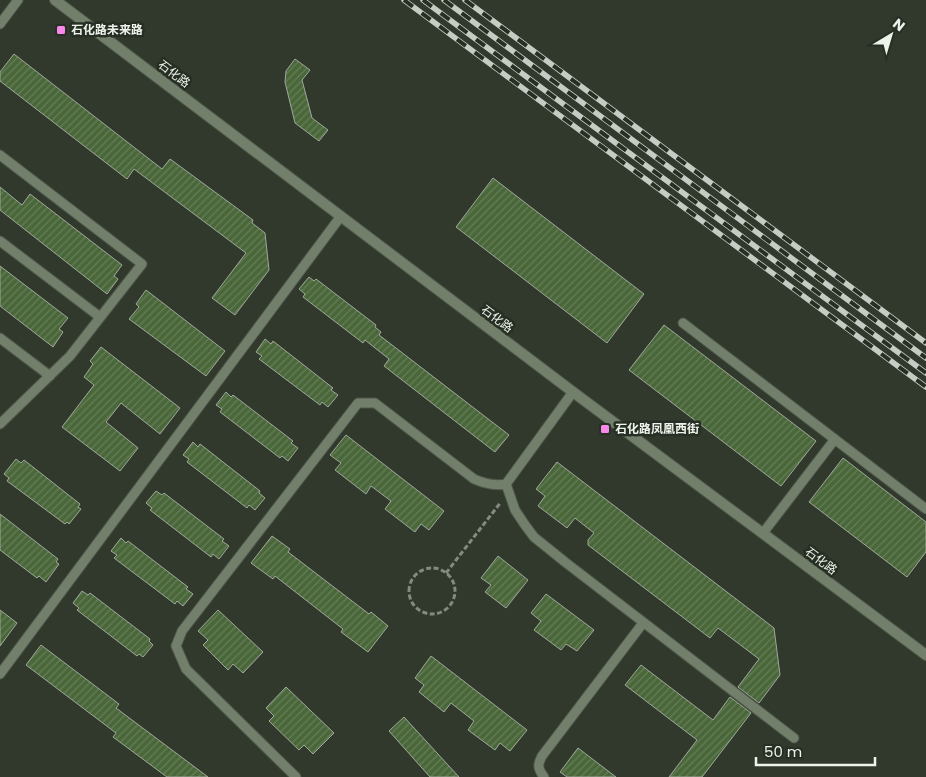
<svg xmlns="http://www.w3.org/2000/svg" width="926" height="777" viewBox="0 0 926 777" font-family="Poppins,'Noto Sans SC',sans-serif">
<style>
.building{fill:url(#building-hatch);stroke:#a0a99c}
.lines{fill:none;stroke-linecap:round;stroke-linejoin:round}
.service-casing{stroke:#4f574b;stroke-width:11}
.tertiary-casing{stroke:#4f574b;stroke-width:12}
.path{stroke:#848a80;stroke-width:3;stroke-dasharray:5 2.5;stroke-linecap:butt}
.service{stroke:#72806b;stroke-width:9}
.tertiary{stroke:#72806b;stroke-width:10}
.rail-casing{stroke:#c6ccc3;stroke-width:5.5}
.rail{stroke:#272f24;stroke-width:4;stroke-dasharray:11;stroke-linecap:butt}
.poi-dot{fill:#f888ea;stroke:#272f24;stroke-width:2}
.labels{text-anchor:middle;stroke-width:5;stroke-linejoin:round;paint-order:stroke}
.poi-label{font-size:12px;font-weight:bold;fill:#edf2ea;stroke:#272f24;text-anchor:start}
.street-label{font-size:12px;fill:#edf2ea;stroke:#272f24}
</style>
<defs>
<pattern id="building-hatch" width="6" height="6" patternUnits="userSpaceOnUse" patternTransform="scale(1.25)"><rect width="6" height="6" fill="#4a673a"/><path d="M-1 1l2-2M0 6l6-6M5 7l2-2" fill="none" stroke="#647d57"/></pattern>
</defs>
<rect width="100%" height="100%" fill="#31392d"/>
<path class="building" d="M14,54L162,169L170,159L253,220L252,223L265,233L269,270L235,315L212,298L246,253L134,169L127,179L0,81V72Z
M295,59L310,70L302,80L312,118L328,130L319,141L295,123L285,82L286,71Z
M493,178L644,294L607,343L456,227Z
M0,187L22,205L30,194L122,265L114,276L118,279L107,294L0,210Z
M0,266L68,318L59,329L63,332L53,347L0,306Z
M309,277L314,281L316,279L376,325L375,327L381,332L379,335L509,435L495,452L384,366L389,359L365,340L363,343L303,297L305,294L299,289Z
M146,290L225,351L206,376L129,319L139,307L136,304Z
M664,325L816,441L781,486L629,370Z
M265,339L271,344L273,341L333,388L331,390L338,395L328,407L322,402L320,405L259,359L262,356L256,352Z
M101,347L180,408L160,434L121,403L106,422L138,448L120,471L62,427L94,385L84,377L93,364L90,361Z
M226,392L231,397L233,395L293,441L291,443L298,448L288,461L282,456L280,458L220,412L222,409L216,405Z
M346,435L444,511L429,530L421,524L415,532L385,509L391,501L371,486L366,494L335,470L341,463L330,455Z
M193,442L198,447L200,444L260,491L259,493L265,498L255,510L249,505L247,508L187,462L189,459L183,455Z
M843,458L926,522V552L907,577L809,502Z
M16,459L21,463L24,460L80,504L78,507L81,509L69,524L67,522L65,524L7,481L9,478L4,474Z
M557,462L774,628L780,675L759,703L738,687L759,659L718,628L710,638L588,545V540L594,533L575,518L567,528L538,506L545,496L536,489Z
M156,491L162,495L164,493L224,539L222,541L229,546L219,559L213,554L211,557L150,510L152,508L146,503Z
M0,514L58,559L56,562L59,564L46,582L39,576L37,578L0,550Z
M272,536L290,549L288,552L369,614L371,612L388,626L368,652L341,632L343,629L275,576L273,579L251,563Z
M121,538L126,543L128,541L188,587L186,589L193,594L183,606L177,601L175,604L114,558L117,555L111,551Z
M498,556L528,580L506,608L485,592L491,585L481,578Z
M82,591L88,595L90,593L150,639L149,641L153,645L143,657L139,654L137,656L77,610L79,608L73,603Z
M546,594L594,630L577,651L566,644L561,650L534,630L541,621L531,613Z
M0,610L17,623L0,646Z
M218,610L263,652L243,673L233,664L228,670L203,645L208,640L198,631Z
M41,645L119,704L116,708L208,777H167L113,737L116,733L26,665Z
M431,656L527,730L510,751L500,743L495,750L468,730L474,721L451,703L444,712L419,692L424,685L415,678Z
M641,665L713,720L730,697L751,713L702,777H669L697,740L625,685Z
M286,687L334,733L313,754L304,745L299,750L269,721L274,716L266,708Z
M404,717L459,777H430L389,731Z
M578,748L616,777H567L560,772Z"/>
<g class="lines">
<defs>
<path id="service" d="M0,24L18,0
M0,155L142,264L70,356L0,424
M0,241L100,317
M683,323L926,509
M0,338L50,376
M506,484L515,510L525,525L534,537L565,562L794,738
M763,533L835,439
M0,674L341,216
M296,777L186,669L176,646L182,631L358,403H375L474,479C485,484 494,486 506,484L573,392
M544,777C538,769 537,765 542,756L643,623"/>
<path id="tertiary" d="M55,0L573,392L926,655"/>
</defs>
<use href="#service" class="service-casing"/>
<use href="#tertiary" class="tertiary-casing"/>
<path class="path" d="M409 591a23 23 0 1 1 46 0a23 23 0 1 1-46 0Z
M446,573L501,502"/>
<use href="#service" class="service"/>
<use href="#tertiary" class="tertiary"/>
<defs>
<path id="rail" d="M404,0L926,387
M423,0L926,373
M444,0L926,358
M465,0L926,343"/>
</defs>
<use href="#rail" class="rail-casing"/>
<use href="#rail" class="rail"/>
</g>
<g class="poi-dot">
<rect x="56" y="25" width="10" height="10" rx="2.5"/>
<rect x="600" y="424" width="10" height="10" rx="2.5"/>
</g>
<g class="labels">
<g class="poi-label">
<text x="71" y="34">石化路未来路</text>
<text x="615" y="433">石化路凤凰西街</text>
</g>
<g class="street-label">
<text transform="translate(174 74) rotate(37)" y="4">石化路</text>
<text transform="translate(497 319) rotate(37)" y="4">石化路</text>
<text transform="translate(821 561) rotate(37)" y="4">石化路</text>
</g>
</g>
<g transform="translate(891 35) rotate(38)" stroke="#272f24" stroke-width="4" paint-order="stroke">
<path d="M0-4L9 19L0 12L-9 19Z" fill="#edf2ea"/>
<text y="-8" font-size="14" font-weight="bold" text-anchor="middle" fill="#edf2ea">N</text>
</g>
<path d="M756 757v8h119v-8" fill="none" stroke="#edf2ea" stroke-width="2.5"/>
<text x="764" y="757" font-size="15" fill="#edf2ea" stroke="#272f24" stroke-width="4" paint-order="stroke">50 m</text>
</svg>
